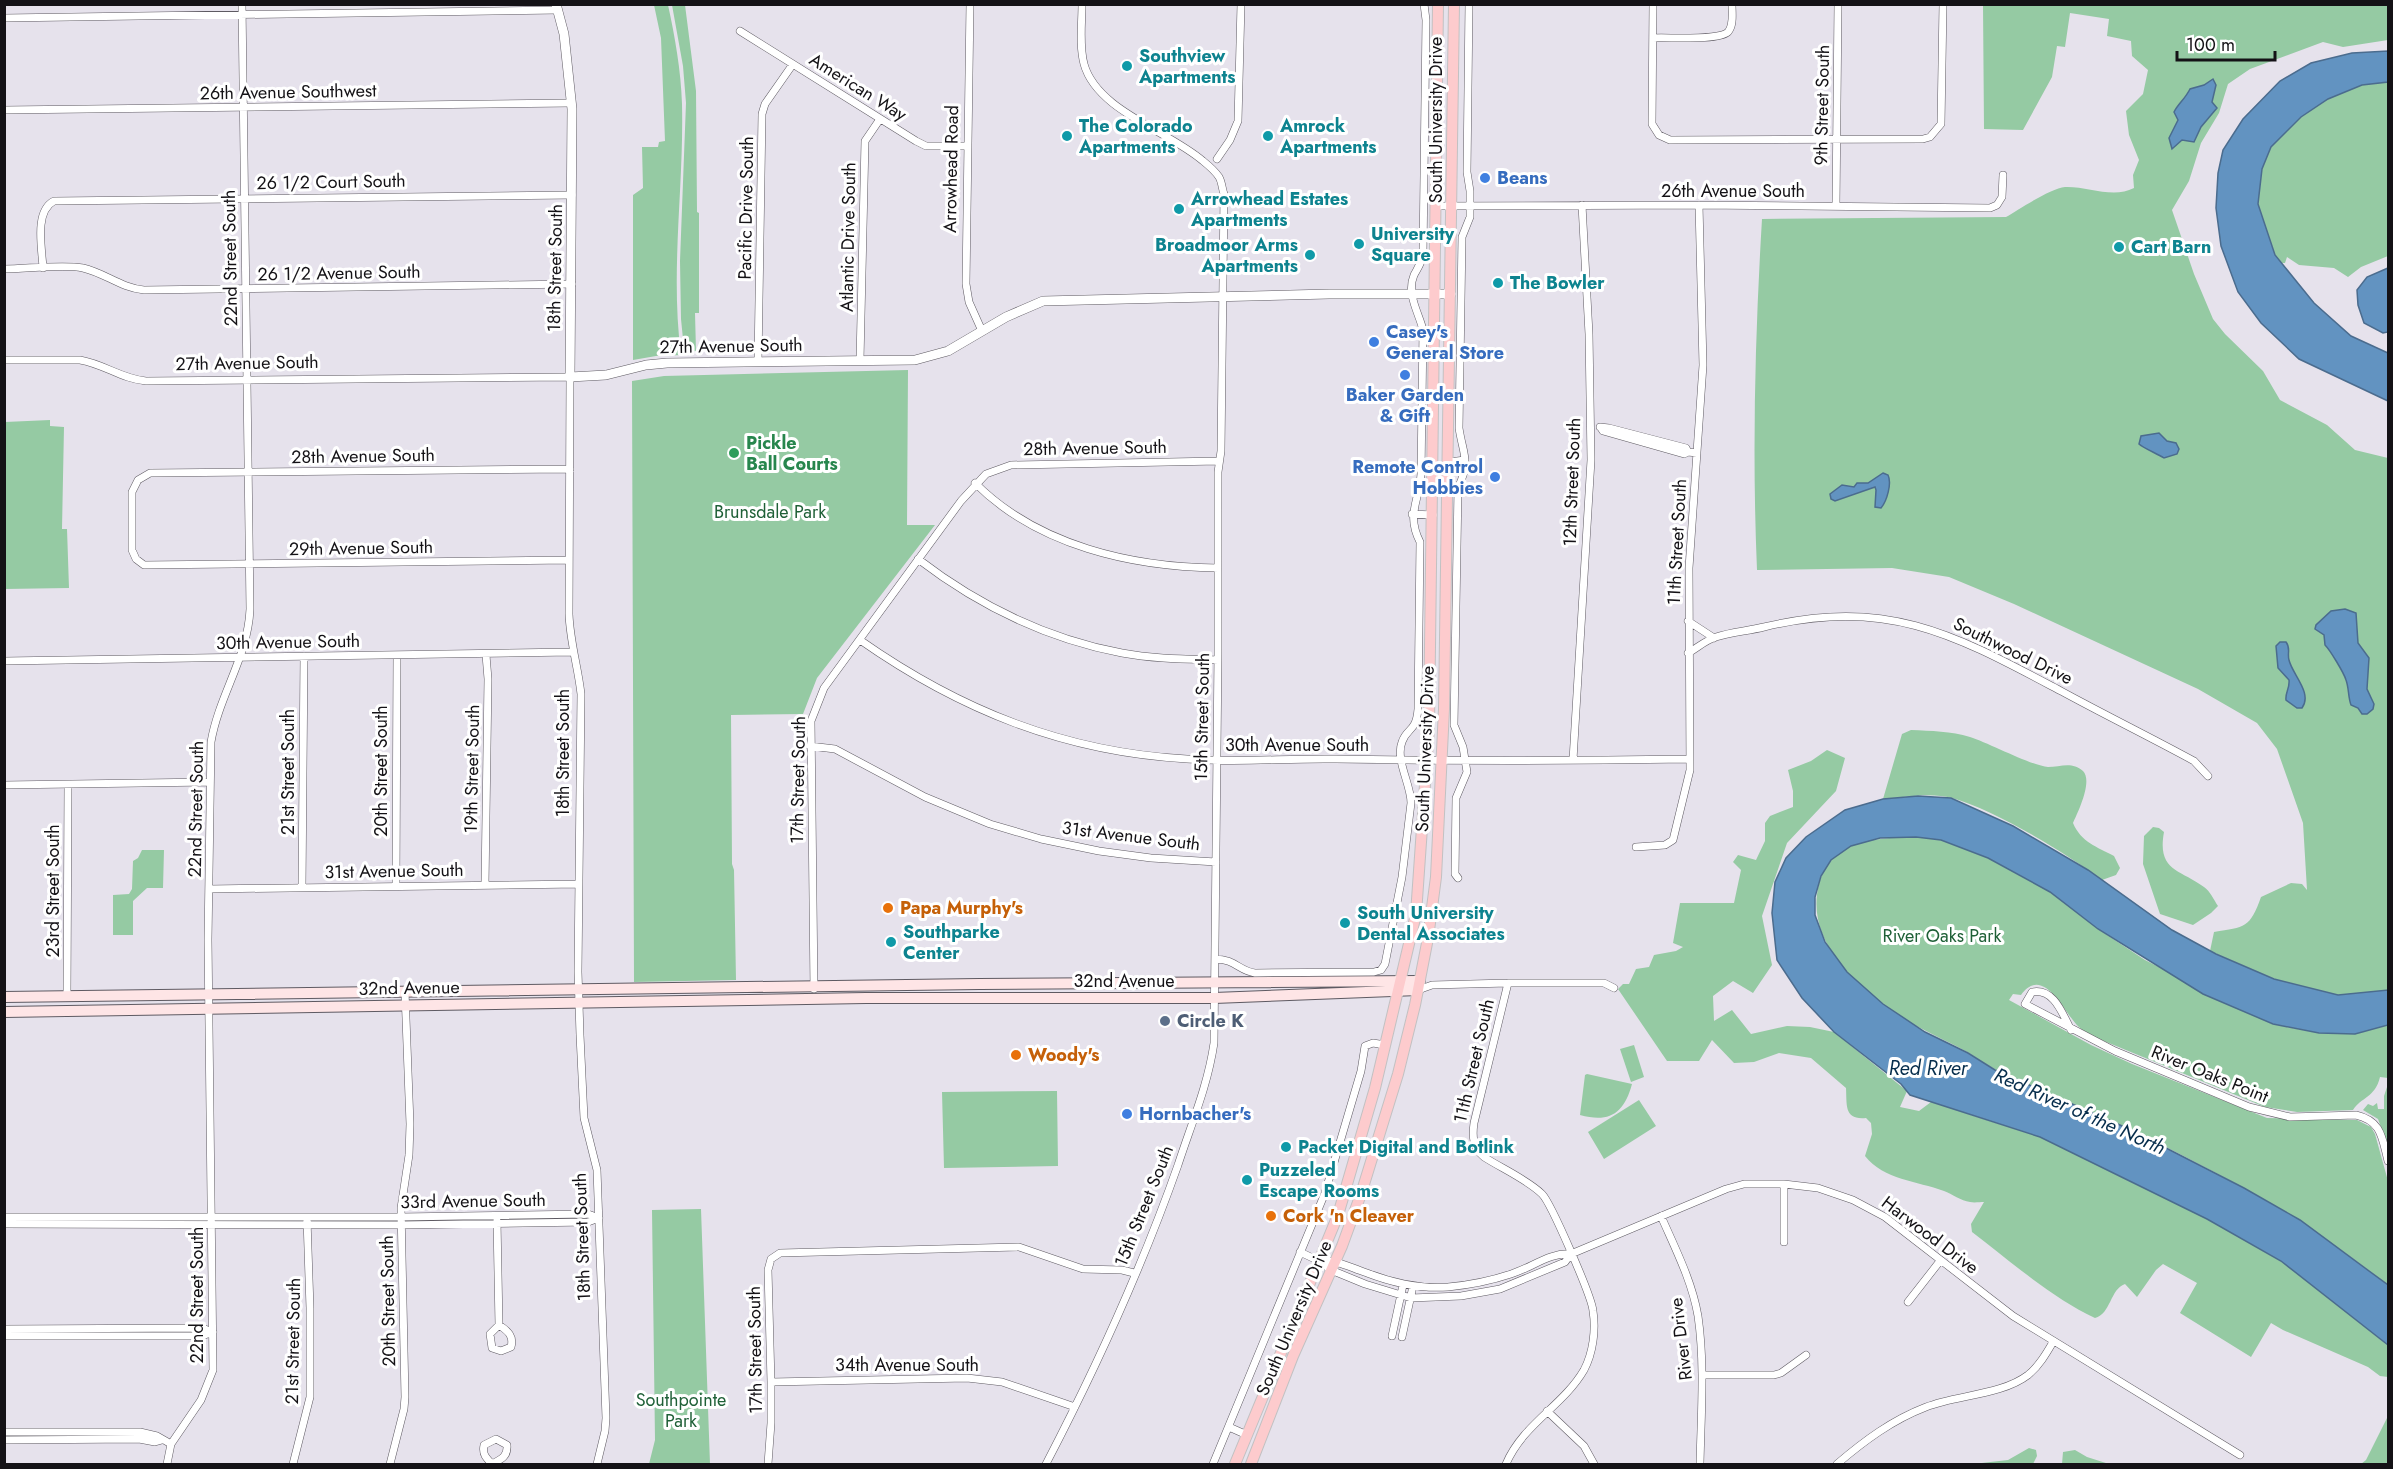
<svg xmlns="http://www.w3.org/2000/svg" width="2393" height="1469" viewBox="0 0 2393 1469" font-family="Jost,sans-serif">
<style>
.green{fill:#95caa3}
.water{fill:#6293c1;stroke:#4b6c8e;stroke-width:1.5}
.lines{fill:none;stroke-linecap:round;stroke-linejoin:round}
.minor-casing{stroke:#5e5a62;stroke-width:8}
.tertiary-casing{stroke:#5e5a62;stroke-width:10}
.secondary-casing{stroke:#5e5a62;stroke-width:12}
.primary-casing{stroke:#c2c1c2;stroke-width:12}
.minor{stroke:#fff;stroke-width:7}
.tertiary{stroke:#fff;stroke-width:9}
.secondary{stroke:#fee5e6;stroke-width:10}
.primary{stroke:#fdcbcd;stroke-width:10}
.culture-dot{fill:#0f9aa8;stroke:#fff;stroke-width:2}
.shop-dot{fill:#3f7fe0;stroke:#fff;stroke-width:2}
.leisure-dot{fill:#2e9e5b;stroke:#fff;stroke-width:2}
.food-dot{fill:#e8710a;stroke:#fff;stroke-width:2}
.service-dot{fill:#5c6f8a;stroke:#fff;stroke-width:2}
.labels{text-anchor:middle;stroke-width:6;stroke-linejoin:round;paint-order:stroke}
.culture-label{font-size:18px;font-weight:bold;fill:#0d838f;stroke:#fff;text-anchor:start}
.street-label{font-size:18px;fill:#141216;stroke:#fff}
.shop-label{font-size:18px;font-weight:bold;fill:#366cbe;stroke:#fff;text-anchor:start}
.leisure-label{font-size:18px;font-weight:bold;fill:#27864d;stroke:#fff;text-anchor:start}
.park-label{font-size:18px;fill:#1f6037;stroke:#fff}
.food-label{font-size:18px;font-weight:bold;fill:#c56008;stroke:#fff;text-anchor:start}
.service-label{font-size:18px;font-weight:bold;fill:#4e5e75;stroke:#fff;text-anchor:start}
.water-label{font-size:20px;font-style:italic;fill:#062d4c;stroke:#fff}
</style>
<rect width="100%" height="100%" fill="#e6e2ec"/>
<path class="green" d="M654,5H668C675,37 681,71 682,104C684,188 670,271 681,355L656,356L633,360V195L643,188L642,147H658L659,142L665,141L661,38Z
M672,5H685L696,91L697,212L699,213V313H695L696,351L687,352L684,349L681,319L680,261L686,103L683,66Z
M1983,5H2388V40L2343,47L2323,42L2250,69L2228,84L2219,113L2201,143L2189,181L2172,210L2194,274L2213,319L2225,334L2263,371L2280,400L2327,425L2355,450L2388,458V990L2384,992L2338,995L2274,979L2210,951L2214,932C2245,927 2250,928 2261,897L2291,883L2302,884L2307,890L2303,823L2277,749L2257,723L2198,689L2014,604L1949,577L1892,568L1757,570C1752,453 1755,336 1762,219L2006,217C2018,210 2051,188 2065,187C2087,186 2113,199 2134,188L2133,175L2139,160L2129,135L2126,111L2143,94L2148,70L2132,56L2131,41L2107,36L2109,19L2070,13L2065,47L2057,46L2052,77L2023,130L1984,129Z
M2388,82V256L2361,267L2348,277L2334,268L2299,265L2287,257L2285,263H2282L2275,255L2258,204L2262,169L2271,147L2301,117L2328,99L2362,85Z
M908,370L907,525H935L817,678L803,714L731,715L732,864L734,870L736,980L634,982L632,381L664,376Z
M50,420V426L64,427L62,529H67L69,588L5,589V422Z
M1911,730C1931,731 1951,731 1970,737C1989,743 2032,766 2048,767C2060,767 2072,761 2083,771C2093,781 2078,812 2073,823C2081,842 2097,847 2114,856L2120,868L2116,875L2102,880C2066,853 1995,810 1952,798C1931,792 1905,797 1883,799L1902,734Z
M1827,750L1845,758L1836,791L1787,843L1762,916L1772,965L1753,993L1733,981L1713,996L1714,1021L1732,1010L1751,1034L1787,1026L1810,1027L1834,1032L1907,1091L1900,1107L1919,1111L1931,1102L1955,1108L1971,1115L2040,1137L2207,1219L2281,1261L2388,1345V1377L2380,1376L2368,1367L2283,1330L2271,1323L2251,1357L2180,1313L2197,1283L2163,1264L2156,1270L2137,1297L2125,1284C2110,1289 2111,1314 2095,1318C2051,1297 2011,1262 1972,1232L1971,1224L1984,1202C1980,1202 1974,1203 1970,1202C1961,1201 1952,1194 1944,1191C1917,1181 1884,1180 1865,1156L1872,1134L1871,1123L1866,1118C1844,1120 1847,1106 1846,1088L1811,1058L1779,1053L1754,1062L1734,1063L1712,1040L1699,1061H1667L1618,989L1623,984H1629L1636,969L1649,967L1654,955L1676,951L1683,947L1673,943L1680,903H1734L1741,870L1733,862L1738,855L1756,860L1765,841V823L1770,816L1793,807V791L1788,770L1811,761Z
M2153,827L2159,828L2164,832C2157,871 2179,869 2204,887C2210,891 2214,900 2218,906L2211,913L2193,925L2160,914L2143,864L2144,836Z
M1916,837L1941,840L1988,858L2050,892L2098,929L2145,960L2272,1024L2319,1033L2355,1034L2388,1025V1078L2380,1077C2375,1098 2361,1097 2353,1110L2297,1112L2265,1107L2099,1039C2093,1035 2084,1032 2079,1027C2065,1015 2044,963 2021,995L2013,994L2009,1000L2091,1045L2132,1064L2267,1118L2357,1120L2371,1127L2375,1134L2388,1181V1285C2341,1249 2294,1215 2242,1187C2205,1167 2167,1147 2129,1129C2085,1108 2039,1092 1996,1070C1987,1065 1978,1059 1969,1053C1940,1037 1909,1025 1882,1004C1845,975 1806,934 1819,884C1823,867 1836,851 1853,845C1874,838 1895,837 1916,837Z
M142,850H164L163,888H147L133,901V935H113V895L129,894L132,889L133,861L138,858Z
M1634,1045L1644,1077L1631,1082L1620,1049Z
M1587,1074L1632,1084C1624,1114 1609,1123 1580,1115L1585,1075Z
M2388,1084V1147L2378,1119L2363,1110L2368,1104L2373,1106L2377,1103L2378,1109H2384V1096Z
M1057,1091L1058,1166L944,1168L942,1092Z
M1639,1100L1656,1126L1604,1159L1588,1132Z
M701,1209L710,1464H649L655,1440L652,1210Z
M2388,1416V1464H2361L2366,1460Z
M2029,1448L2036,1450L2037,1456L2033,1464H1973L2008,1460Z
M2075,1450L2087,1457L2109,1464H2062L2063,1452Z"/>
<path class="water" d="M2388,51V82L2362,85L2328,99L2301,117L2271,147L2262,169L2258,204L2275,255L2314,303L2351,336L2388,353V401L2299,359L2261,323L2238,292L2221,246L2216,208L2218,173L2223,150L2243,119L2280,81L2311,63L2352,53Z
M2213,79L2216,85L2212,102L2217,108L2201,127L2194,142L2182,140L2172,149L2169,138L2178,120L2174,112C2178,104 2185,99 2190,89L2204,85Z
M2388,268V332L2383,333L2364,323L2358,305L2357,290L2367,277Z
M2159,433L2167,441L2176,443L2179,449L2177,454L2164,458C2158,454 2143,448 2139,444L2141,436Z
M1883,473L1888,475C1892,483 1887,501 1881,508L1875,507L1876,490L1875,487L1835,501L1831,499L1830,494L1842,485L1854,487L1857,483H1868Z
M2345,609L2356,613L2358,643L2369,658L2367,689L2374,704L2373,709L2367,714H2362L2358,708L2351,705C2348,697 2349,688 2346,680C2344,673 2330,650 2325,645L2324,635L2315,629L2316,625L2331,611Z
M2280,642H2286C2291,648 2287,653 2289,660C2292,674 2313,693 2302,708H2297L2286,700C2285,693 2290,688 2289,680L2278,668L2276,646Z
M1918,796L1951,798L2013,826L2088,870L2172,930L2216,954L2274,979L2338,995L2388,990V1025L2355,1034L2319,1033L2273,1024L2203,994L2098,929L2050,892L1988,858L1941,840L1916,837L1880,838L1851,846L1831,860L1821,876L1815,897V915L1825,942L1847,972L1883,1004L1925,1032L1968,1053L1995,1070L2129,1129L2244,1188L2300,1220L2388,1285V1345L2281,1261L2207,1219L2040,1137L1910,1095L1901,1084L1834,1032L1802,998L1777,960L1772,913L1775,882L1786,858L1806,837L1845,810L1883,799Z"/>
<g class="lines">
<defs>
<path id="minor" d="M970,4L966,284L969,302L982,331
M1653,4L1652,124L1659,135L1670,140L1923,139L1930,137L1941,124L1943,4
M4,18L558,10
M740,31L916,141L926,146H967
M1653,38C1668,37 1718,41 1728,32C1734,25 1732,13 1732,4
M4,110L571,103
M1217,159L1230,140L1238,121L1241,4
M1436,206L1699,205L1990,208L1997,205L2002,197L2003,175
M1836,206L1838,4
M43,268C42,249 34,211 54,201L572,195
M4,269C26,269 63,264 83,268C105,273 121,288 144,290L572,284
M4,360H80C104,364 122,379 146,381L570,377L569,614C570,642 578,667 581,694L578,972L580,1035L584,1118L597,1170L606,1418L605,1431L597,1464
M860,360L865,141L880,119
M758,362L762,114L765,104L793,64
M1600,427L1609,428L1686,448L1688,452
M1601,428L1603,431L1684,454L1688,452L1697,453
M1449,462L1465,460
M975,483C1038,546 1132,567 1218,568
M1412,514L1433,515
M918,559C978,605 1048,639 1122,653C1154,659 1186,659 1218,660
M569,560L144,565L136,559L132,550V492L138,480L150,473L570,469
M1688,621L1714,638
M860,640C960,710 1064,752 1187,759C1236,763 1287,758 1336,759C1454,761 1572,761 1689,759
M1688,653C1697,648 1706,640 1716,637C1731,632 1748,631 1764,627C1889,597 1955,635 2061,691C2105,715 2150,737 2194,761L2208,776
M4,661L572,652
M810,746L835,749L925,797L990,824L1041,839L1099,851L1151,858L1216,862
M1573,760L1591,460L1589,334L1582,205
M4,785L210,782
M1636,847L1665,845L1673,840L1690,770L1689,568L1703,365L1699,205
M1458,878L1455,874L1456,798L1467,772L1463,747L1454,725L1458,488C1471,461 1463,455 1459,428L1462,237L1470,217V191L1467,172L1469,4
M485,885L488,679L486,655
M396,886L397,656
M302,888L304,656
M209,889L579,884
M1215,959C1235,959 1239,971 1255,973L1374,972L1381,970L1385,964L1402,877L1411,803C1411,784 1395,760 1402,742C1407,727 1416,733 1418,709L1420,542C1406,514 1419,502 1421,474L1423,330C1419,313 1406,294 1414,275C1419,266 1421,264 1423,253L1426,20L1424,4
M814,989L811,721L824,688L961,501L986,474L1011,465L1219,461
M1418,990L1432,985L1508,983H1604L1614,988
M67,997L68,785
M2071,1030C2062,1013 2054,988 2032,992L2025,1004L2115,1051L2249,1107L2290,1117L2356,1115C2382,1121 2382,1138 2388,1161
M1661,1216C1675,1248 1692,1281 1698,1316C1705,1365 1701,1415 1700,1464
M4,1217H401L588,1214L599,1218
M497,1221L499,1325
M4,1224L401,1225L588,1222L599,1218
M1784,1242V1184
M1300,1252L1319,1261L1331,1270L1365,1284L1411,1298L1461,1296L1500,1289L1565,1262L1571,1254
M1319,1261C1339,1260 1348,1267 1367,1273C1393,1283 1420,1289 1448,1287C1469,1285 1490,1281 1511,1274C1531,1268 1550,1252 1571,1254L1726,1189L1744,1184H1784L1818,1188L1853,1200L1885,1217L2013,1316L2240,1455
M1908,1302L1940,1261
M499,1325C508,1331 514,1336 511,1347L501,1351L492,1348L490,1334Z
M4,1329L202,1328L213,1332
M4,1336H202L213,1332
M1392,1336L1403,1285
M1402,1337L1413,1286
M1702,1375H1774L1781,1373L1806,1355
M771,1382L967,1378L1002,1382L1075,1407
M1547,1411L1584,1446L1594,1464
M1229,1427L1247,1435
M4,1432H140L157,1436L171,1444
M4,1440L139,1439L155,1442L162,1440
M167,1464L171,1444L201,1400L213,1370L208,940L211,742C219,695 248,657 250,609L242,4
M293,1464L310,1397V1308L307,1219
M390,1464L404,1409L405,1397L401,1208L409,1155L410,1124L405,992
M492,1464C486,1458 482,1454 484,1445L496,1439L507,1445C508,1456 502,1459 492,1464
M768,1464L771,1423V1382L768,1270L771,1259L780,1253L1019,1247L1083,1269L1122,1270L1134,1273
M1046,1464C1096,1368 1142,1267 1178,1165C1191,1125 1208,1085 1214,1043L1218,654V472L1221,451L1224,194C1222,189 1222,182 1219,177C1215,171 1208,165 1203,161C1169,131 1097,111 1084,64C1079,45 1082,24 1082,4
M1213,1464L1325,1193L1361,1071L1365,1046L1373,1043L1385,1045
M1506,1464C1523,1424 1563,1406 1584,1370C1593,1353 1596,1330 1593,1311C1592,1297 1551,1203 1542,1194C1528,1180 1501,1168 1484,1157C1473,1148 1472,1137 1474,1123L1508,983
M1837,1464C1864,1441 1892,1420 1926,1407C1956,1395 2002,1395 2028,1375C2039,1366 2046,1354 2053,1342"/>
<path id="tertiary" d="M556,4L564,34L572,109L570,377L606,375L646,365L667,363L915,360L948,351L1006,317L1043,301L1329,294H1451"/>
<path id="secondary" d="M4,997L979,984L1420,981
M4,1012L866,998H1214L1418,990"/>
<path id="primary" d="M1235,1464L1338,1215L1375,1088L1416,914L1429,727L1438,4
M1251,1464L1293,1356L1342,1246L1361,1194L1398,1074L1415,1005L1428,938L1436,877L1444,709L1454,4"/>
</defs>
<use href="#minor" class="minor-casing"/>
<use href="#tertiary" class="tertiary-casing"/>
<use href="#secondary" class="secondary-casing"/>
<use href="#primary" class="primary-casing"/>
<use href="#minor" class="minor"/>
<use href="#tertiary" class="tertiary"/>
<use href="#secondary" class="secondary"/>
<use href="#primary" class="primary"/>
</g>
<g class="culture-dot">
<circle cx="1127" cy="66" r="6"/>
<circle cx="1067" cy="136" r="6"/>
<circle cx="1268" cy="136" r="6"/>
<circle cx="1179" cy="209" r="6"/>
<circle cx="1359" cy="244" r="6"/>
<circle cx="2119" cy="247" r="6"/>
<circle cx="1310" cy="255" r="6"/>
<circle cx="1498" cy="283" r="6"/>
<circle cx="1345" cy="923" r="6"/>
<circle cx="891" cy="942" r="6"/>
<circle cx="1286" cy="1147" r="6"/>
<circle cx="1247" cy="1180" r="6"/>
</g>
<g class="shop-dot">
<circle cx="1485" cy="178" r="6"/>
<circle cx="1374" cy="342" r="6"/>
<circle cx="1405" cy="375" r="6"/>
<circle cx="1495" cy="477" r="6"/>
<circle cx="1127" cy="1114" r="6"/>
</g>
<circle class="leisure-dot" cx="734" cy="453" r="6"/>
<g class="food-dot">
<circle cx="888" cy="908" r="6"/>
<circle cx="1016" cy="1055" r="6"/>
<circle cx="1271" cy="1216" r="6"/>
</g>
<circle class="service-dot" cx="1165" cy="1021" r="6"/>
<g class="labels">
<g class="culture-label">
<text x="1139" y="62">Southview<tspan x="1139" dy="21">Apartments</tspan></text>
<text x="1079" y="132">The Colorado<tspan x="1079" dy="21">Apartments</tspan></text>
<text x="1280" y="132">Amrock<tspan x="1280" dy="21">Apartments</tspan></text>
<text x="1191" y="205">Arrowhead Estates<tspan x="1191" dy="21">Apartments</tspan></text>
<text x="1371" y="240">University<tspan x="1371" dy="21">Square</tspan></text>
<text x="1298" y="251" text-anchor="end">Broadmoor Arms<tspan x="1298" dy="21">Apartments</tspan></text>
<text x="2131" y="253">Cart Barn</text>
<text x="1510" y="289">The Bowler</text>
<text x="1357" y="919">South University<tspan x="1357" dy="21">Dental Associates</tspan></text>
<text x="903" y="938">Southparke<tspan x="903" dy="21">Center</tspan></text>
<text x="1298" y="1153">Packet Digital and Botlink</text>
<text x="1259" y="1176">Puzzeled<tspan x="1259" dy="21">Escape Rooms</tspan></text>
</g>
<g class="street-label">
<text transform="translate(858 87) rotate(32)" y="6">American Way</text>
<text transform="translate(288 92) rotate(-1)" y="6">26th Avenue Southwest</text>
<text transform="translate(1822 105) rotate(-89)" y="6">9th Street South</text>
<text transform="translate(1436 120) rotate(-90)" y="6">South University Drive</text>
<text transform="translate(951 169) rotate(-89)" y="6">Arrowhead Road</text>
<text transform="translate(331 182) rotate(-1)" y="6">26 1/2 Court South</text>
<text x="1733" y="197">26th Avenue South</text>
<text transform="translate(746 208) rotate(-89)" y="6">Pacific Drive South</text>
<text transform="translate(848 237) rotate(-89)" y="6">Atlantic Drive South</text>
<text transform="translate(230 258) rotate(-91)" y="6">22nd Street South</text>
<text transform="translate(555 268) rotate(-89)" y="6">18th Street South</text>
<text transform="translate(339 273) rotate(-1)" y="6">26 1/2 Avenue South</text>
<text transform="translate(731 346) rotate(-1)" y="6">27th Avenue South</text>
<text transform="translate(247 363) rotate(-1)" y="6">27th Avenue South</text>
<text transform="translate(1095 448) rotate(-1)" y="6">28th Avenue South</text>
<text transform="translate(363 456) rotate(-1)" y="6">28th Avenue South</text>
<text transform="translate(1572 482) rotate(-88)" y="6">12th Street South</text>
<text transform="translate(1677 542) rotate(-87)" y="6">11th Street South</text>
<text transform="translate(361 548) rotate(-1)" y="6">29th Avenue South</text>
<text transform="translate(288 642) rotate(-1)" y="6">30th Avenue South</text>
<text transform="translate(2013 651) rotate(26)" y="6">Southwood Drive</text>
<text transform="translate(1202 717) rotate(-89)" y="6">15th Street South</text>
<text x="1297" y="751">30th Avenue South</text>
<text transform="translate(1425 749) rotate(-88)" y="6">South University Drive</text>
<text transform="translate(563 753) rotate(-90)" y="6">18th Street South</text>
<text transform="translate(472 769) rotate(-89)" y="6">19th Street South</text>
<text transform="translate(381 771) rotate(-90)" y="6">20th Street South</text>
<text transform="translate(288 772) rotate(-90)" y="6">21st Street South</text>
<text transform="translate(798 780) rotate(-89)" y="6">17th Street South</text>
<text transform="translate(196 809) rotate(-89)" y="6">22nd Street South</text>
<text transform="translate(1131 836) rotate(7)" y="6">31st Avenue South</text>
<text transform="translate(394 871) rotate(-1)" y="6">31st Avenue South</text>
<text transform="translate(53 891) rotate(-90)" y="6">23rd Street South</text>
<text x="1124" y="987">32nd Avenue</text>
<text transform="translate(409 988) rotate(-1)" y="6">32nd Avenue</text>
<text transform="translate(1474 1061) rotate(-77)" y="6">11th Street South</text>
<text transform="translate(2210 1074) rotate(22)" y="6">River Oaks Point</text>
<text transform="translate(473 1201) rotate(-1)" y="6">33rd Avenue South</text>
<text transform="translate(1144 1206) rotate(-68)" y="6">15th Street South</text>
<text transform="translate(1930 1235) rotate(37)" y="6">Harwood Drive</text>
<text transform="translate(582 1237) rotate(-92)" y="6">18th Street South</text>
<text transform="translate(197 1295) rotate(-90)" y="6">22nd Street South</text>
<text transform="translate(388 1301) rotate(-91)" y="6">20th Street South</text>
<text transform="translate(1294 1318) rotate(-67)" y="6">South University Drive</text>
<text transform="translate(1681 1339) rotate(-97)" y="6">River Drive</text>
<text transform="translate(293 1341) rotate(-89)" y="6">21st Street South</text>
<text transform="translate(755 1350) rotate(-91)" y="6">17th Street South</text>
<text x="907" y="1371">34th Avenue South</text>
</g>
<g class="shop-label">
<text x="1497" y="184">Beans</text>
<text x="1386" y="338">Casey's<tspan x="1386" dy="21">General Store</tspan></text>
<text x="1405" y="401" text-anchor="middle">Baker Garden<tspan x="1405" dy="21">&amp; Gift</tspan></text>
<text x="1483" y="473" text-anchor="end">Remote Control<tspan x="1483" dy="21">Hobbies</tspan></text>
<text x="1139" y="1120">Hornbacher's</text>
</g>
<g class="leisure-label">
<text x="746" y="449">Pickle<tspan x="746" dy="21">Ball Courts</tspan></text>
</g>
<g class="park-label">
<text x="770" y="518">Brunsdale Park</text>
<text x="1942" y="942">River Oaks Park</text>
<text x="681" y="1406">Southpointe<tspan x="681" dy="21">Park</tspan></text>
</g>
<g class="food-label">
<text x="900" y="914">Papa Murphy's</text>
<text x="1028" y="1061">Woody's</text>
<text x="1283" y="1222">Cork 'n Cleaver</text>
</g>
<g class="service-label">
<text x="1177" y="1027">Circle K</text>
</g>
<g class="water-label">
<text x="1928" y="1075">Red River</text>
<text transform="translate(2080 1111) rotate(24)" y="7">Red River of the North</text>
</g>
</g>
<rect width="2393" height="1469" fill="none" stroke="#141216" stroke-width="12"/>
<path d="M2177 51v9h98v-9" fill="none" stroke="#141216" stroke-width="3"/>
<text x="2186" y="51" font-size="18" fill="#141216" stroke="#ffffff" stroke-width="4.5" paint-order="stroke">100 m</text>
</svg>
